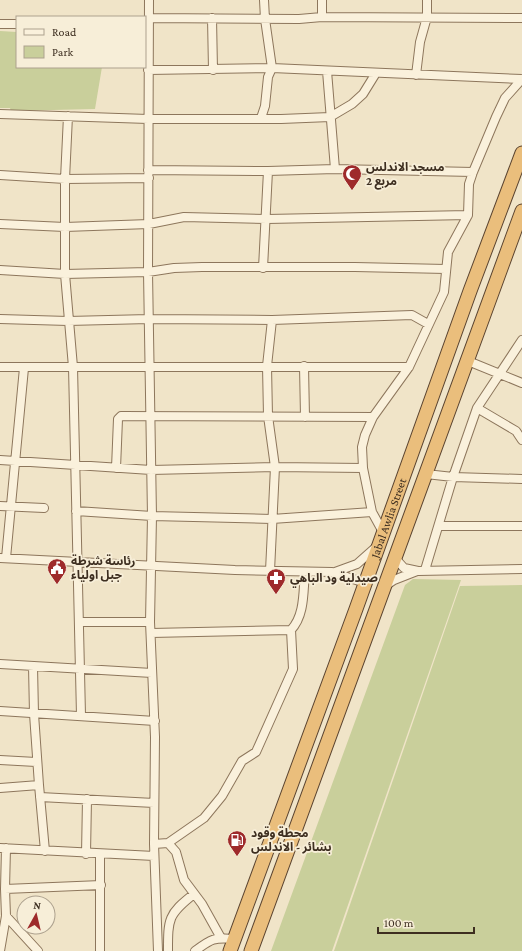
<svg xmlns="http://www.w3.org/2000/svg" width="522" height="951" viewBox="0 0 522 951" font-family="'Crimson Pro','Noto Sans Arabic',serif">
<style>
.green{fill:#c9cf9b}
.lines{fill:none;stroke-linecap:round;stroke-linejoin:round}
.minor-casing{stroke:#8d765c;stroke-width:10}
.trunk-casing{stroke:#5b4430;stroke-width:15}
.minor{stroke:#faf1dc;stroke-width:8}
.trunk{stroke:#eabe7c;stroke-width:13}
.labels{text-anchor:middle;stroke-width:3.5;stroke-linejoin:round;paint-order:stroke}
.poi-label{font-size:12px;font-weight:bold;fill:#3d2e20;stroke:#f7eed8;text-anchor:start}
.street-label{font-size:12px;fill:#3d2e20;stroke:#f7eed8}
</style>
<rect width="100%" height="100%" fill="#f0e4c8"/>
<path class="green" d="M0,31L17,32V67H102L95,109L11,111L10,108H0Z
M413,579L461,580L332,951H271L405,585Z
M522,585V951H334L460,586Z"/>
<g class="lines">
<defs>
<path id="minor" d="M149,0L148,272L152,516L150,622L155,737L154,844L158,951
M322,0V17
M148,18L299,19L322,17L522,18
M212,18L213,70
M0,24H17
M148,70L272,68L522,79
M327,71L335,169
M416,75L420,42L427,17V0
M0,114L148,119H281L330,117L352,104L363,94L376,73
M68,116L65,179V274L73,367L81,715
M261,118L265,106L268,77L272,68L265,19L264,0
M148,170L268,171L335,169L473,172
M0,175L65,179L149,178
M0,224L65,227L149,224L184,217L267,219L468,215
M263,268L268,171
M0,270L65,274L148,272L174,268L202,267H355L446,269
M0,319L68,321L149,319L272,320L412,315L428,324
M468,361L522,383
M304,366L305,417
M0,367H409
M477,408L516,431L522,440
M0,460L151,470L275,467L363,468
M116,468L118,419L121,416L373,417
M426,474L453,477L522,479
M0,506L44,508
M76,511L152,516L272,519L372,512
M439,526H522
M383,532L372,512L363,468L362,447L365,435L373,417L409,367L444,292L448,252L468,215L469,184L473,172L496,117L505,98L522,79
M0,558L235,570L332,572L365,583
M6,558L24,368
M395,558L404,568L418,571L522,569
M425,570L453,477L477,408L522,340
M270,571L275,467L268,416L267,366L272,320
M335,572L357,564L375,548
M385,586L394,580L417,571
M80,622H150
M151,633L291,630
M0,664L152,673
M33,666L34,714L39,785
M0,711L155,721
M0,760L36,762
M0,788L39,785L45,851
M40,797L154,803
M168,843L204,818L222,796L242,761L256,752L293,669L291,630C305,615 303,592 305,572
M154,844L168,843L176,852L184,880L202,904L221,938
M0,848L154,856
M6,848L5,889L101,885
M86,854L87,799
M100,854V951
M6,916L38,951
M0,951L6,916L5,889
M168,951C168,919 168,914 194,894
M195,951C211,939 214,937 235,939"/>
<g id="trunk">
<path id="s1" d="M230,951L356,609L470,291L522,153"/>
<path d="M251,951L522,211"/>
</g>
</defs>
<use href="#minor" class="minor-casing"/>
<use href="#trunk" class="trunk-casing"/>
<use href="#minor" class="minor"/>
<use href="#trunk" class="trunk"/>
</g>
<defs>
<symbol id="mosque-pin" viewBox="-11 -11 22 30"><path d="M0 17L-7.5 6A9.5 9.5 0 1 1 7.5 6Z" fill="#9e2a2b" stroke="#f7eed8"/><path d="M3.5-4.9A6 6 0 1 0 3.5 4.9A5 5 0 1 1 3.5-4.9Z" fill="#fff"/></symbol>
<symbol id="civic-pin" viewBox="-11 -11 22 30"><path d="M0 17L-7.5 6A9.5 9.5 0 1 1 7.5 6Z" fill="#9e2a2b" stroke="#f7eed8"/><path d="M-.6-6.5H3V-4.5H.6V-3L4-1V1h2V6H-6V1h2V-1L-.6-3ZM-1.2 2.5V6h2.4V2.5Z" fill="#fff"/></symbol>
<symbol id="pharmacy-pin" viewBox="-11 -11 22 30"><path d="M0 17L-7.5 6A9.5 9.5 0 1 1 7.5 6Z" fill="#9e2a2b" stroke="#f7eed8"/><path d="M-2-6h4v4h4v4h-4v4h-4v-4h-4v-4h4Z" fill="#fff"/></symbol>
<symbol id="fuel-pin" viewBox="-11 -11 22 30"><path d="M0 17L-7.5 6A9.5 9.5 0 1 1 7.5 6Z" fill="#9e2a2b" stroke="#f7eed8"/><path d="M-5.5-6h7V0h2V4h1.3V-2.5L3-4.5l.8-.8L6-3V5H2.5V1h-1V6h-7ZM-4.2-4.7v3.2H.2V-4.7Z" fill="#fff"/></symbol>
</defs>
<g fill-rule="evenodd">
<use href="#mosque-pin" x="341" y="163" width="22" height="30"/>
<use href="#civic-pin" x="46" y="557" width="22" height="30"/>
<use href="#pharmacy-pin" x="265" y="567" width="22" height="30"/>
<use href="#fuel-pin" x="226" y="829" width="22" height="30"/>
</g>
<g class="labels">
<g class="poi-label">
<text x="366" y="171">مسجد الاندلس<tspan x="366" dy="14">مربع 2</tspan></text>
<text x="71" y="565">رئاسة شرطة<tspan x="71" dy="14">جبل اولياء</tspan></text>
<text x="290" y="582">صيدلية ود الباهي</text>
<text x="251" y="837">محطة وقود<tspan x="251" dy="14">بشائر - الاندلس</tspan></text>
</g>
<g class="street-label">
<text dy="4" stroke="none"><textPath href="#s1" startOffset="461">Jabal Awlia Street</textPath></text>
</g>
</g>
<rect x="16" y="16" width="130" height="52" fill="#f7eed8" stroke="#ada18e"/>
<rect x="24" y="29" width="20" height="6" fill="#faf1dc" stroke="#ada18e"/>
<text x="52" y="36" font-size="12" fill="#3d2e20">Road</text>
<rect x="24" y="46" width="20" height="12" fill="#c9cf9b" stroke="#ada18e"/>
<text x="52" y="56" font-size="12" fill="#3d2e20">Park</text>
<g transform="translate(36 915) rotate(8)"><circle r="19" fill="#f7eed8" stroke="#ada18e"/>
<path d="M0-3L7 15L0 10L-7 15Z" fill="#9e2a2b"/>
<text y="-6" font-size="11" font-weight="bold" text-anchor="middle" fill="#3d2e20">N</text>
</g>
<path d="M378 927v6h96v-6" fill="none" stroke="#3d2e20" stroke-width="2"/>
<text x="384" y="927" font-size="12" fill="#3d2e20" stroke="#f7eed8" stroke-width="3" paint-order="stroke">100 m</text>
</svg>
